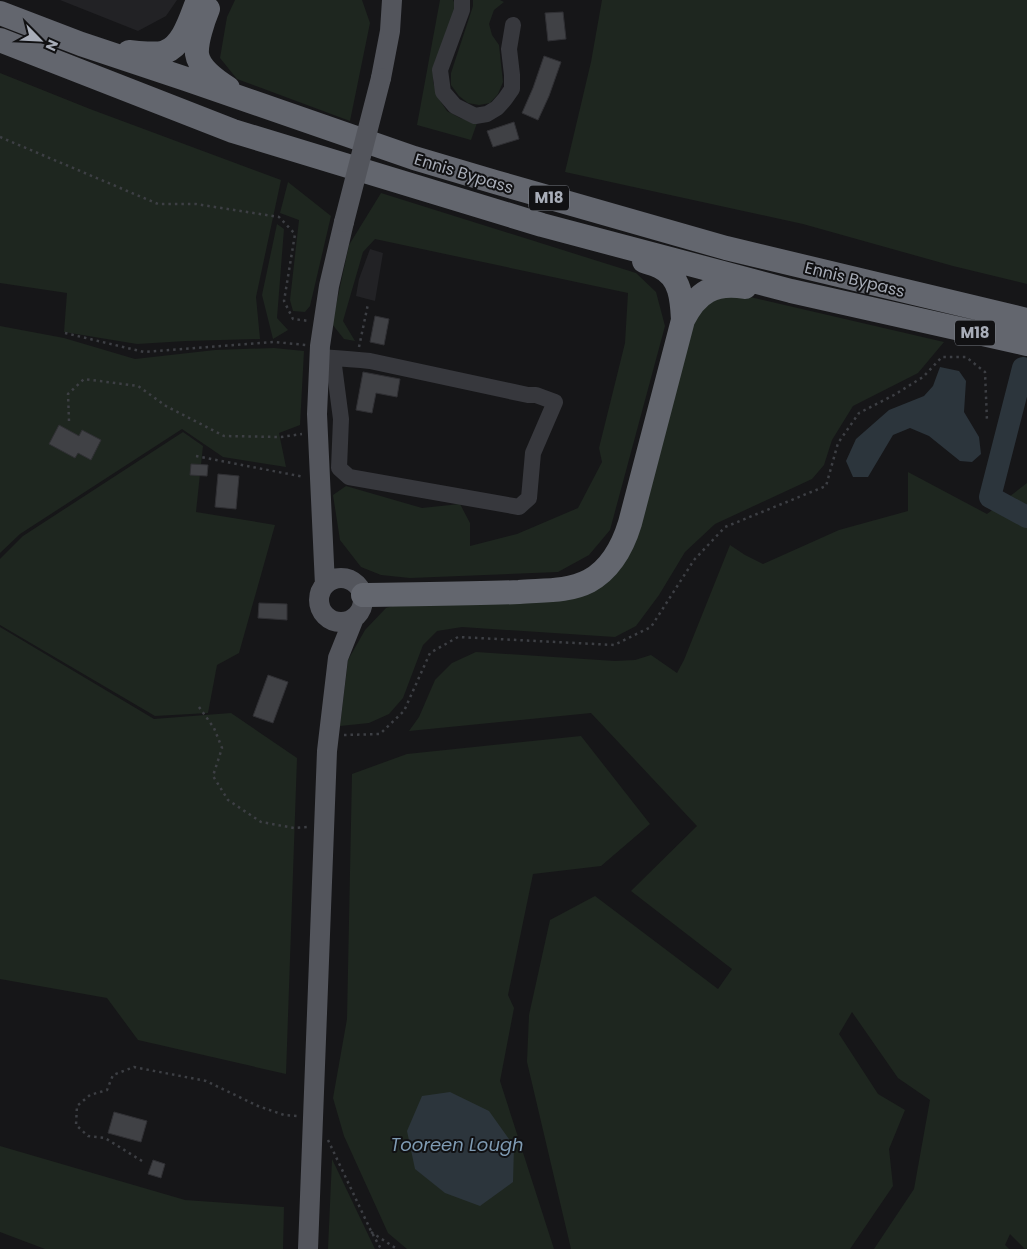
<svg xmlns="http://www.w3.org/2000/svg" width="1027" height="1249" viewBox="0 0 1027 1249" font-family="Poppins,sans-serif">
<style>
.built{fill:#222225}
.green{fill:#1e261f}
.water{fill:#2c353c}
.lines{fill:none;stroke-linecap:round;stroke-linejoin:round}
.river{stroke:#2c353c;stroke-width:22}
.building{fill:#404145;stroke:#303034}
.path{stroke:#3d3f44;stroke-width:2.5;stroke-dasharray:2.5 4;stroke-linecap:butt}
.minor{stroke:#37383d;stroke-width:16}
.major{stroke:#53555c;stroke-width:20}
.highway{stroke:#63666e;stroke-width:24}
.major-bridge{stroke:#53555c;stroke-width:20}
.labels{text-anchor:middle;stroke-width:4;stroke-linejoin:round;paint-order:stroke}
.shield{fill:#111113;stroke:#7b7e86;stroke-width:1}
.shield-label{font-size:15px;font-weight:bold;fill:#a8adb8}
.street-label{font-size:16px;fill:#a8adb8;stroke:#111113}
.water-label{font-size:18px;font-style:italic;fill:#7f9bb3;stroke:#111113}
</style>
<rect width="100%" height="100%" fill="#161618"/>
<path class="built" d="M60,0H177L166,16L138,31Z
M370,249L383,253L375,301L356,296L359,279Z"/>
<path class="green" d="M235,0H362L370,23L350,121L237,79L220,58L227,17Z
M440,0H453L456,6L433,70V82L439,99L447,111L460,118L477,123L471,140L417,125Z
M473,0H500L504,2L494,10L489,24L492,35L499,45L503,82L498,94L490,103L479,105L468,103L459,96L451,85V73L473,6Z
M602,0H1027V284L953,266L803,224L565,172L591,62Z
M0,73L90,109L281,180L256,297L260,339L186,341L137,344L64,332L67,293L0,283Z
M288,182L331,216L310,306L305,312L293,311L290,300L299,220L280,213Z
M381,193L636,273L656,292L665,326L610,530L589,555L558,572L410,578L381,575L361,567L340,540L333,495L346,486L422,508L460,504L470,523V546L517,534L578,508L602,462L599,448L625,343L628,293L375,239L363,252L343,321L355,341L344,339L332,324L349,245Z
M277,224L284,229L277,318L288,330L273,339L262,295Z
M733,293L944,342L918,373L853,406L832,440L824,465L812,479L715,524L685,552L659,595L636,626L615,637L462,627L437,631L423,645L403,698L389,714L369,723L340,726L348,660L365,630L386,608L409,601L607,581L690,321L710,301Z
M0,326L64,338L135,359L215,350L274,348L304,351L300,425L279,433L286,467L223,457L182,429L20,534L0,553Z
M183,432L203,446L196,512L275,525L239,653L217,665L208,713L155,716L0,625V559L23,536Z
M908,472L987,514L1027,483V1249H1025L1010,1234L1005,1245L1009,1249H874L914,1189L930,1100L898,1078L852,1012L839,1034L878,1094L905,1110L889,1149L893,1186L850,1249H571L527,1062L529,1015L550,920L595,896L718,989L732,969L631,891L697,826L591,713L409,731L419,717L435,680L452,663L476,652L615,661L635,660L651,655L677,673L684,660L730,545L745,555L763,564L839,530L908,511Z
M0,627L154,719L231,713L297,758L286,1074L138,1040L107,998L0,979Z
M581,736L650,824L601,866L533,874L508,995L514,1008L500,1081L554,1249H407L388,1233L344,1136L333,1098L347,1019L352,774L407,754Z
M0,1146L185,1200L284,1207L283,1249H45L0,1232Z
M332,1159L375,1249H328Z"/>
<path class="water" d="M940,367L959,371L966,381L964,412L979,437L981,454L972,462L960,461L929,436L910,428L893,435L868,477H853L846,461L856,439L889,410L924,396L933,386Z
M450,1092L489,1111L514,1146L513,1182L480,1206L445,1193L415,1169L407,1131L422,1096Z"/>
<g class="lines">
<path class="river" d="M1023,368L990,497L1027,517"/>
</g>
<path class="building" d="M563,12L566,39L548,41L545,13Z
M544,56L561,62L549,96L538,120L522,113L533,88Z
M514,122L519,139L493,147L487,131Z
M375,316L389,319L384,345L370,342Z
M363,372L400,379L397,397L376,393L372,413L356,410Z
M59,425L79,436L82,430L101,440L91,460L78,453L75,458L49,444Z
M191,464L208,465L207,476L190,475Z
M218,474L239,476L236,509L215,507Z
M259,603L287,604V620L258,618Z
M268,675L288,682L273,723L253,716Z
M114,1112L147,1121L141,1142L108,1133Z
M153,1160L165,1164L161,1178L148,1174Z"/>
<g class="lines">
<path class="path" d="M0,137L158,204H196L279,217L295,234L284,301L293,319L309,321
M65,333L144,352L274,342L306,345
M359,347L368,304
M69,421L68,394L84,379L138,386L166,406L224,436L281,437L302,434
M196,456L304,477
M199,707L214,728L222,748L213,776L228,800L261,822L294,828L308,827
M344,735L380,734L404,711L430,653L458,637L614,645L651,627L694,560L725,527L826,486L838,443L859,413L894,395L923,377L942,357H966L985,372L987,421
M328,1140L371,1231L381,1249
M142,1161L105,1138L88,1136L76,1125L77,1106L90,1095L107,1090L113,1075L134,1067L206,1081L258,1106L284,1115L297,1116
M371,1232L397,1249"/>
<path class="minor" d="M462,0V10L440,70L443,92L455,106L475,116L487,114L497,108L505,99L512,89V75L509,49L513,25
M320,357C336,358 353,359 370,361L528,395H536L555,402L533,453L529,498L519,507L349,477L339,468L341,419L333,358"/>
<path class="major" d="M381,78L390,31L392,0
M319 600a22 22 0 1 1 44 0a22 22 0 1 1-44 0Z
M325,585L317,414L320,346L329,286L344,222
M308,1249L327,751L338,658L354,618"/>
<path class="highway" d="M208,9C203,21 196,42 197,54C199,69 217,81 228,88
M0,13L81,44L186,79L414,158L495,182L726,248L1027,320
M0,40L233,131L542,225L791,291L1027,344
M129,52C137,53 158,55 165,52C184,45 191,17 198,0
M644,261C649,263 655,264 660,267C681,277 682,300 683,320
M363,595C415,594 467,594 519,592C542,590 568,592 589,581C611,569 623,546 630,523L683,320C697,292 714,282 745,287"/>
<path class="major-bridge" d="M344,222L381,78"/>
</g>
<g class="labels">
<g class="shield">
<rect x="529" y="185.5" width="40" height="25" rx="4"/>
<rect x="955" y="320.5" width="40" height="25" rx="4"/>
</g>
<g class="shield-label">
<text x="549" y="203">M18</text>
<text x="975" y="338">M18</text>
</g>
<g class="street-label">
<text transform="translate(464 173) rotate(17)" y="6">Ennis Bypass</text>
<text transform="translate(855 279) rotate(14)" y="6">Ennis Bypass</text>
</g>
<g class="water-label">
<text x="457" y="1151">Tooreen Lough</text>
</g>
</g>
<g transform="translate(40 40) rotate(114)" stroke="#111113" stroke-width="4" paint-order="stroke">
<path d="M0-4L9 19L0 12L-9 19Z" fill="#a8adb8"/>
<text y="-8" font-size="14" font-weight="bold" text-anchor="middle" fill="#a8adb8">N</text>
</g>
</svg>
